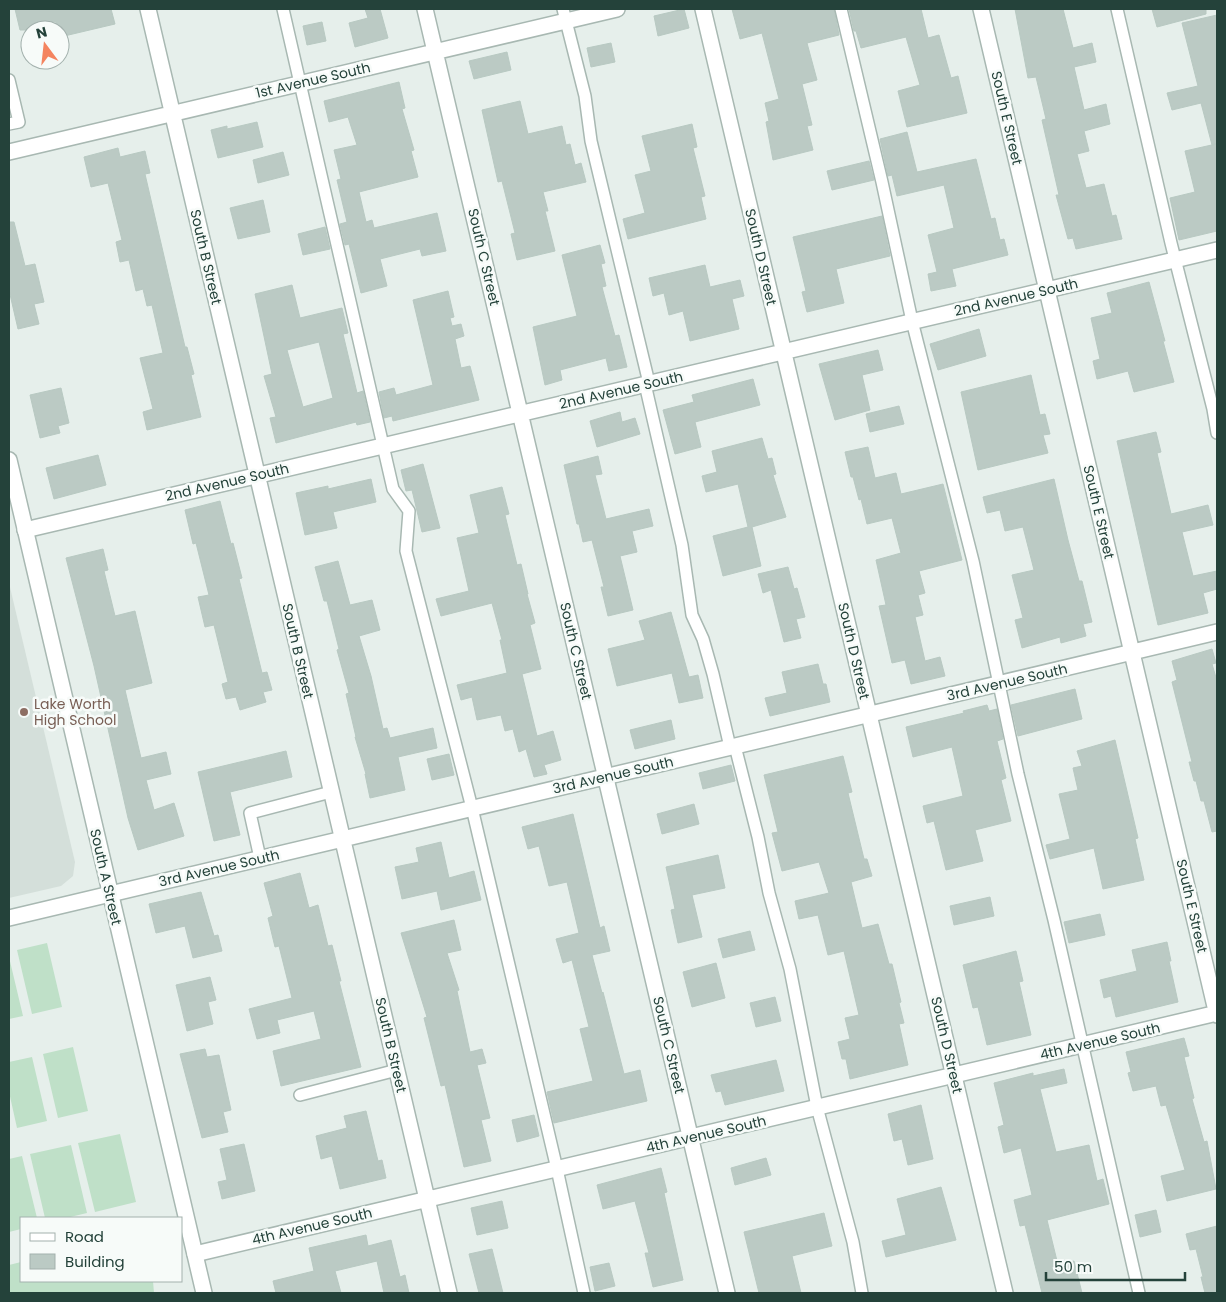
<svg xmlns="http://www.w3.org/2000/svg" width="1226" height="1302" viewBox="0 0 1226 1302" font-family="Poppins,sans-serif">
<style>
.built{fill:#d4dfda}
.grass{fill:#bfe0c8}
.building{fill:#bbcac4;stroke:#b8c9c2;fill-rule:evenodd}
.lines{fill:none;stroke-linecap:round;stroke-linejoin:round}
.service-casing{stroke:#a8b8b2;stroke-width:14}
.minor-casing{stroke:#a8b8b2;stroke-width:18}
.tertiary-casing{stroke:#a8b8b2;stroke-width:18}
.service{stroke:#fff;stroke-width:11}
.minor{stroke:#fff;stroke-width:15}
.tertiary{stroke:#fff;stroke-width:15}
.education-dot{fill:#8d6e63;stroke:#f7fbf9;stroke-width:2}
.labels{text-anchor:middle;stroke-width:5;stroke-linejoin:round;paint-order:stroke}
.street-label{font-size:14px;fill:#24423a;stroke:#f7fbf9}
.education-label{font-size:14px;fill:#785e54;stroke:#f7fbf9;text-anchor:start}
</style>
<rect width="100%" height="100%" fill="#e6efeb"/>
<path class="built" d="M9,583L75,862L73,876L61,886L9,898Z"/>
<path class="grass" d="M47,943L62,1007L32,1014L17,950Z
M9,957L23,1016L9,1019Z
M73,1047L88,1111L58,1118L43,1054Z
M32,1057L47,1121L17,1128L9,1092V1062Z
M120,1134L136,1202L95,1212L78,1143Z
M71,1145L87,1213L66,1218H45L30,1154Z
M22,1156L37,1218H21V1229L9,1232V1159Z
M21,1262V1281H153L154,1293H9V1265Z"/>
<path class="building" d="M15,9H111L115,24L60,37V30H20Z
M365,9H380L388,38L355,47L349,23L368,18Z
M684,9L689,28L658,36L654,16Z
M732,9H834L839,35L807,43L817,80L802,84L812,125L807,126L813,150L773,160L766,122L769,121L765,103L779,99L762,33L740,39Z
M849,9H921L928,38L939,35L951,78L958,76L967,113L907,127L898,91L920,85L906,37L861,48L856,31H854Z
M1015,9H1063L1073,48L1092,43L1096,62L1074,67L1084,110L1106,104L1110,124L1084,131L1089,151L1077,154L1086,188L1104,184L1112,216L1116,215L1122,239L1076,249L1073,238L1068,239L1056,195H1059L1042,120L1046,119L1036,77L1028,78Z
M1152,9H1206V14L1157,27Z
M1217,15V231L1179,240L1170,198L1195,192L1185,151L1216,144L1212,145L1201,103L1172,110L1167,93L1198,86L1182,23Z
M322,22L326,41L307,45L303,26Z
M611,43L615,62L591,67L587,48Z
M507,52L511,70L474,79L469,61Z
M399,82L405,108L402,109L414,150L411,151L418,177L359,192L366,222L372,220L374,228L437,213L446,251L422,256L420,249L380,259L387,286L361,293L349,244L345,245L340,224L347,222L337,180L341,179L334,150L357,145L348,117L329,122L324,101Z
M520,101L528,134L562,126L566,145L570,144L575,165L581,163L586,182L543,192L548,211H545L555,251L517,260L511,234L515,233L502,181L498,182L482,110Z
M257,122L263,147L218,158L211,130L227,126V129Z
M692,124L697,147L693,148L705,196L701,197L706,219L628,239L623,219L645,213L635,175L651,171L642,136Z
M907,132L917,172L976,159L991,219L995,218L1000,240L1004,239L1008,255L952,269L956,286L931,291L928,274L937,272L928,235L954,228L944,185L897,196L892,175L888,176L880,139Z
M118,148L120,157L145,151L150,173L145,174L185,347H187L194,374L191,375L201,417L147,430L143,412L153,409L140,358L163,353L152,305L147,306L143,289L136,291L129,260L120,262L116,242L122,240L108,183L91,187L84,157Z
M283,152L289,175L258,183L253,160Z
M869,161L874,180L832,190L827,171Z
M263,200L270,232L238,239L230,208Z
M882,216L890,256L836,269L844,303L807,312L802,292L806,291L793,237Z
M9,222H14L25,266L35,264L44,302L34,304L39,324L18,329L9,290Z
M325,227L330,249L303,255L298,234Z
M600,245L605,263L601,264L606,286L602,287L615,336L619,335L627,367L609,371L606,358L560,370L562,380L545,385L533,327L577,316L562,255Z
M705,265L710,287L740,280L744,296L732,299L739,329L690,341L683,311L669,315L664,293L653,296L649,278Z
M1149,282L1165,341H1163L1174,382L1134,392L1128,371L1097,379L1093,361L1100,359L1091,318L1112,313L1107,293Z
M292,285L300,318L342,308L348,333L343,334L357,393L363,391L370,422L357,425L356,422L276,443L270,418L276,417L264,376L272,374L255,294ZM319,342L333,398L303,407L287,350Z
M448,291L454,317L450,318L452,326L461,324L464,336L455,339L461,368L470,366L479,400L393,421L392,416L384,418L379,392L394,388L396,395L433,385L413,300Z
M979,329L986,356L938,370L930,344Z
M878,350L883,370L862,375L870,410L835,420L819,364Z
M1031,375L1040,415L1045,414L1050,434L1043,435L1048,453L978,470L961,392Z
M753,379L760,405L695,422L701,447L675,454L663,410L694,402L692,395Z
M61,388L69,423L58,426L60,433L40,438L30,395Z
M899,406L904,424L870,432L866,414Z
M620,412L622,422L635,418L640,434L597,447L590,421Z
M1156,432L1161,452L1157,453L1171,514L1208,505L1213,525L1182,532L1193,576L1217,571V589L1203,593L1208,613L1158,625L1117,441Z
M762,438L768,459L772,458L776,474L773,475L786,517L752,527L761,566L723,576L713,536L748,527L738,484L706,492L702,476L717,472L712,451Z
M868,447L875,478L896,473L901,494L943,484L962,560L919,571L925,593L918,595L923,615L915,617L925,661L940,657L945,676L911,684L905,660L892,663L879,606L886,605L876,560L901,553L892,518L867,524L861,499L859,500L853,477H851L845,452Z
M98,455L106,485L54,499L46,468Z
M598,456L602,474L595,475L606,519L649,509L653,526L632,531L637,552L620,556L633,610L608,616L601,587H604L592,540L583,542L579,524H577L564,465Z
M423,464L440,528L422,532L412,490L406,491L401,470Z
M371,479L376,502L333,512L337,528L305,535L296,493L328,486V489Z
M1054,479L1068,540L1079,581H1082L1092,622L1083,624L1086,636L1061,643L1060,637L1022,648L1015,620L1023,618L1012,575L1034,570L1023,527L1005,531L1000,510L987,513L983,497Z
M502,487L509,514L505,515L517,565L521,564L528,594H527L535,623L530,625L541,669L522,674L537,736L553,731L561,760L544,765L547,774L534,777L526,749L519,752L513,729L505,731L501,715L477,720L472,697L461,700L457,685L507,673L500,640H502L492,603L441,616L436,599L469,591L457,538L479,533L470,495Z
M220,501L231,544L233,543L242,578L239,579L262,673L267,672L272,690L263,692L266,702L240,710L236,697L226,699L222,684L228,682L214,625L205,627L198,597L209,595L196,543L193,544L185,510Z
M103,549L108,570L104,571L115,616L135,611L152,683L125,690L141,758L166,752L171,774L146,780L154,810L174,803L184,836L138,850L128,818L94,666L66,558Z
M338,561L350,605L372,600L380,630L359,636L371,676L383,729L387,728L390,738L433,728L437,748L398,757L405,790L370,798L365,774H366L355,737H356L346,694L349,693L337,650L339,649L327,601H324L315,567Z
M788,567L794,589L797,588L805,617L796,619L801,638L784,642L771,590L763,593L758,574Z
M671,612L689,677L698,675L703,698L679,703L672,673L617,686L608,649L645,640L639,621Z
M1212,649L1216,663L1212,664L1217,681V831L1212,832L1204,801H1201L1196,781H1194L1189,762H1192L1172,682L1177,680L1172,661Z
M818,664L823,684H826L830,702L770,716L765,698L787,693L782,672Z
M1075,689L1082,719L1018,736L1011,705Z
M987,705L989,711L997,709L1003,739L997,741L1006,778L1001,780L1011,821L975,830L983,861L946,870L934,821L927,823L923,806L963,796L952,747L913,757L906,727L964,713L963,711Z
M671,720L675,739L635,749L630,730Z
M1115,740L1138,838L1135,839L1144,880L1103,889L1094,848L1050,859L1046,845L1070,839L1059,794L1078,790L1073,768L1082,766L1077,751Z
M286,751L292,777L230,792L240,835L214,841L198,772Z
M449,754L454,775L432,780L427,759Z
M843,756L852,792L848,793L864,859H867L872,876L851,882L862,928L878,924L889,964H892L901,1002L899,1003L904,1023L899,1024L908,1065L850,1079L846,1059H842L838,1042L850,1039L845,1018L859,1015L844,951L828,955L818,915L799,919L795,901L829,893L819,862L782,871L772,833L778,832L764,775Z
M731,765L735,781L703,789L699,773Z
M694,804L699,824L662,834L657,814Z
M573,814L600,928L604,926L610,951L592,955L602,993L603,992L624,1074L640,1070L647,1101L554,1123L547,1092L593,1081L580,1029L589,1027L572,960L563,963L556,939L579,933L567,882L549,886L539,846L528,849L522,827Z
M441,842L449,878L474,871L481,900L441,910L437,891L402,899L395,867L419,862L416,848Z
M718,855L725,888L692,895L702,937L678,943L671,910L675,909L666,867Z
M300,873L309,908L318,905L328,946L332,945L341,981H339L361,1067L281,1086L273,1051L321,1039L314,1011L277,1020L280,1033L257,1039L249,1009L292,998L279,946L275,947L268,918L273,916L264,883Z
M201,892L214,936L218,935L222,951L193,958L185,926L156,933L149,904Z
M990,897L994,916L954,925L950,906Z
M1100,914L1105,935L1069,943L1064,922Z
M454,920L461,950L447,953L459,990L457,991L470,1052L482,1049L486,1063L477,1065L490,1118L481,1120L491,1161L464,1167L445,1085L441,1086L424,1018L427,1017L401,933Z
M750,931L755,950L723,958L718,939Z
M1167,942L1171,961H1169L1178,1002L1116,1017L1111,996L1104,998L1100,980L1137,971L1132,950Z
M1016,951L1023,981L1019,982L1031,1035L987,1045L978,1007L973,1008L963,965Z
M716,963L725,998L692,1007L683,972Z
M210,977L216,1000L208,1002L213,1024L187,1031L176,985Z
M775,997L781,1021L756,1027L750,1003Z
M1184,1038L1189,1056L1184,1057L1194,1098L1192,1099L1204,1142L1207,1141L1216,1189L1167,1201L1161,1176L1185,1170L1166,1105L1161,1106L1156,1086L1133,1091L1128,1073L1131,1072L1126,1052Z
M205,1049L207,1057L219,1055L231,1110L223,1112L228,1132L202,1138L180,1054Z
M776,1060L784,1091L725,1105L721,1091L716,1092L711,1075Z
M1064,1069L1067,1083L1040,1089L1056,1152L1089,1145L1097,1181L1103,1179L1109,1204L1047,1220L1058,1265L1074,1261L1082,1293H1042L1025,1225L1020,1226L1014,1200L1032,1195L1021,1148L1004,1153L998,1127L1004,1125L994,1083L1033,1073V1076Z
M921,1105L933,1159L908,1165L902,1139L894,1141L888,1114Z
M366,1111L378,1161L382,1160L386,1178L340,1189L332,1156L321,1159L316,1136L347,1128L344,1116Z
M534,1115L539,1136L517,1142L512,1120Z
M244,1144L255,1191L222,1199L218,1182L227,1180L220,1149Z
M766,1158L771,1175L735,1185L731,1168Z
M661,1168L667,1192L664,1193L683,1280L653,1287L645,1253H649L635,1201L603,1209L597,1185Z
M941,1187L956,1240L886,1257L882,1241L906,1235L897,1199Z
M502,1201L508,1228L477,1235L471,1208Z
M1156,1210L1161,1232L1140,1237L1135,1215Z
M824,1213L832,1246L792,1256L801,1293H759L744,1232Z
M1217,1226V1293H1205L1201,1277H1203L1196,1249L1190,1250L1186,1234Z
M366,1235L368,1246L391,1240L400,1277L405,1275L409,1293H384L377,1261L335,1271L341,1293H276L273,1281L314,1271L309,1248Z
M492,1249L503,1293H479L469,1254Z
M609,1263L615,1286L595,1291L590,1267Z"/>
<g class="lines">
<defs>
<path id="service" d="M283,9L393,489L409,511L406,551L472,808L557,1169L584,1293
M563,9L585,96L591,141L649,383
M841,9L882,182L912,321L973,561L1018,774L1054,920L1139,1293
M1117,9L1171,243L1213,409L1217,433
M9,80L19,122L9,124
M645,384L682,545L692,615L703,639L713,674L730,747
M735,746L758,837L769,893L790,969L817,1107L853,1242L862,1293
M260,858L250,813L331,792
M300,1095L397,1070"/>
<path id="minor" d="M148,9L449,1293
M425,9L727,1293
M703,9L1005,1293
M981,9L1217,1015
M9,152L617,9
M25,530L1217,250
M9,918L1217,632
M195,1254L1217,1013"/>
<path id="tertiary" d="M9,460L204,1293"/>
</defs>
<use href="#service" class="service-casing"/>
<use href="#minor" class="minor-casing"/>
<use href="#tertiary" class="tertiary-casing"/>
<use href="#service" class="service"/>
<use href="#minor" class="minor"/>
<use href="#tertiary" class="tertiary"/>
</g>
<circle class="education-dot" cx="24" cy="712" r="5"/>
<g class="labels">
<g class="street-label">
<text transform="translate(313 80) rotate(-13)" y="5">1st Avenue South</text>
<text transform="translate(1007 118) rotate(77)" y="5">South E Street</text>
<text transform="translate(206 257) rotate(77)" y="5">South B Street</text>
<text transform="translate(484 257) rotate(77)" y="5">South C Street</text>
<text transform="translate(761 257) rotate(77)" y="5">South D Street</text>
<text transform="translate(1016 297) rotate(-13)" y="5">2nd Avenue South</text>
<text transform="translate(621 390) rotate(-13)" y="5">2nd Avenue South</text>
<text transform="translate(227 482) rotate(-13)" y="5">2nd Avenue South</text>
<text transform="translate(1099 512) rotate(77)" y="5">South E Street</text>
<text transform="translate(298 651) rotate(77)" y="5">South B Street</text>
<text transform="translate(576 651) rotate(77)" y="5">South C Street</text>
<text transform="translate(854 651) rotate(77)" y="5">South D Street</text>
<text transform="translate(1007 682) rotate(-13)" y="5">3rd Avenue South</text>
<text transform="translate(613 775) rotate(-13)" y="5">3rd Avenue South</text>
<text transform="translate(219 868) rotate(-13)" y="5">3rd Avenue South</text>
<text transform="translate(106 877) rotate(77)" y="5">South A Street</text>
<text transform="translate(1192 906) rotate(77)" y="5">South E Street</text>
<text transform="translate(1100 1041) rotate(-13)" y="5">4th Avenue South</text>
<text transform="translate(391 1045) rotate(77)" y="5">South B Street</text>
<text transform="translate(669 1045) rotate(77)" y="5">South C Street</text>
<text transform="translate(947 1045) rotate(77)" y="5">South D Street</text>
<text transform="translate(706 1134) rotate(-13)" y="5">4th Avenue South</text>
<text transform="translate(312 1226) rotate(-13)" y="5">4th Avenue South</text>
</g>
<g class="education-label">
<text x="34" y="709">Lake Worth<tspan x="34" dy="16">High School</tspan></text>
</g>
</g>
<rect width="1226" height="1302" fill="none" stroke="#24423a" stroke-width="20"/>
<rect x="20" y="1217" width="162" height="65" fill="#f7fbf9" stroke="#a3b1ad"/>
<rect x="30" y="1233" width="25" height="8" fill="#ffffff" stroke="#a3b1ad"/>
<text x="65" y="1242" font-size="15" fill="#24423a">Road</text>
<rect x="30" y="1254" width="25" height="15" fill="#bbcac4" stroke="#a3b1ad"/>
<text x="65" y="1267" font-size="15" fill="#24423a">Building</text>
<g transform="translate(45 45) rotate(345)"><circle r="24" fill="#f7fbf9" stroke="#a3b1ad"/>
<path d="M0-4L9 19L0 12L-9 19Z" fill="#f4845f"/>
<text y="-8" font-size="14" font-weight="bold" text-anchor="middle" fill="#24423a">N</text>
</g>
<path d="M1046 1272v8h139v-8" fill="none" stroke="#24423a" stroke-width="2.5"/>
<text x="1054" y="1272" font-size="15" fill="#24423a" stroke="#f7fbf9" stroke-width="4" paint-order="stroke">50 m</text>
</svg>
